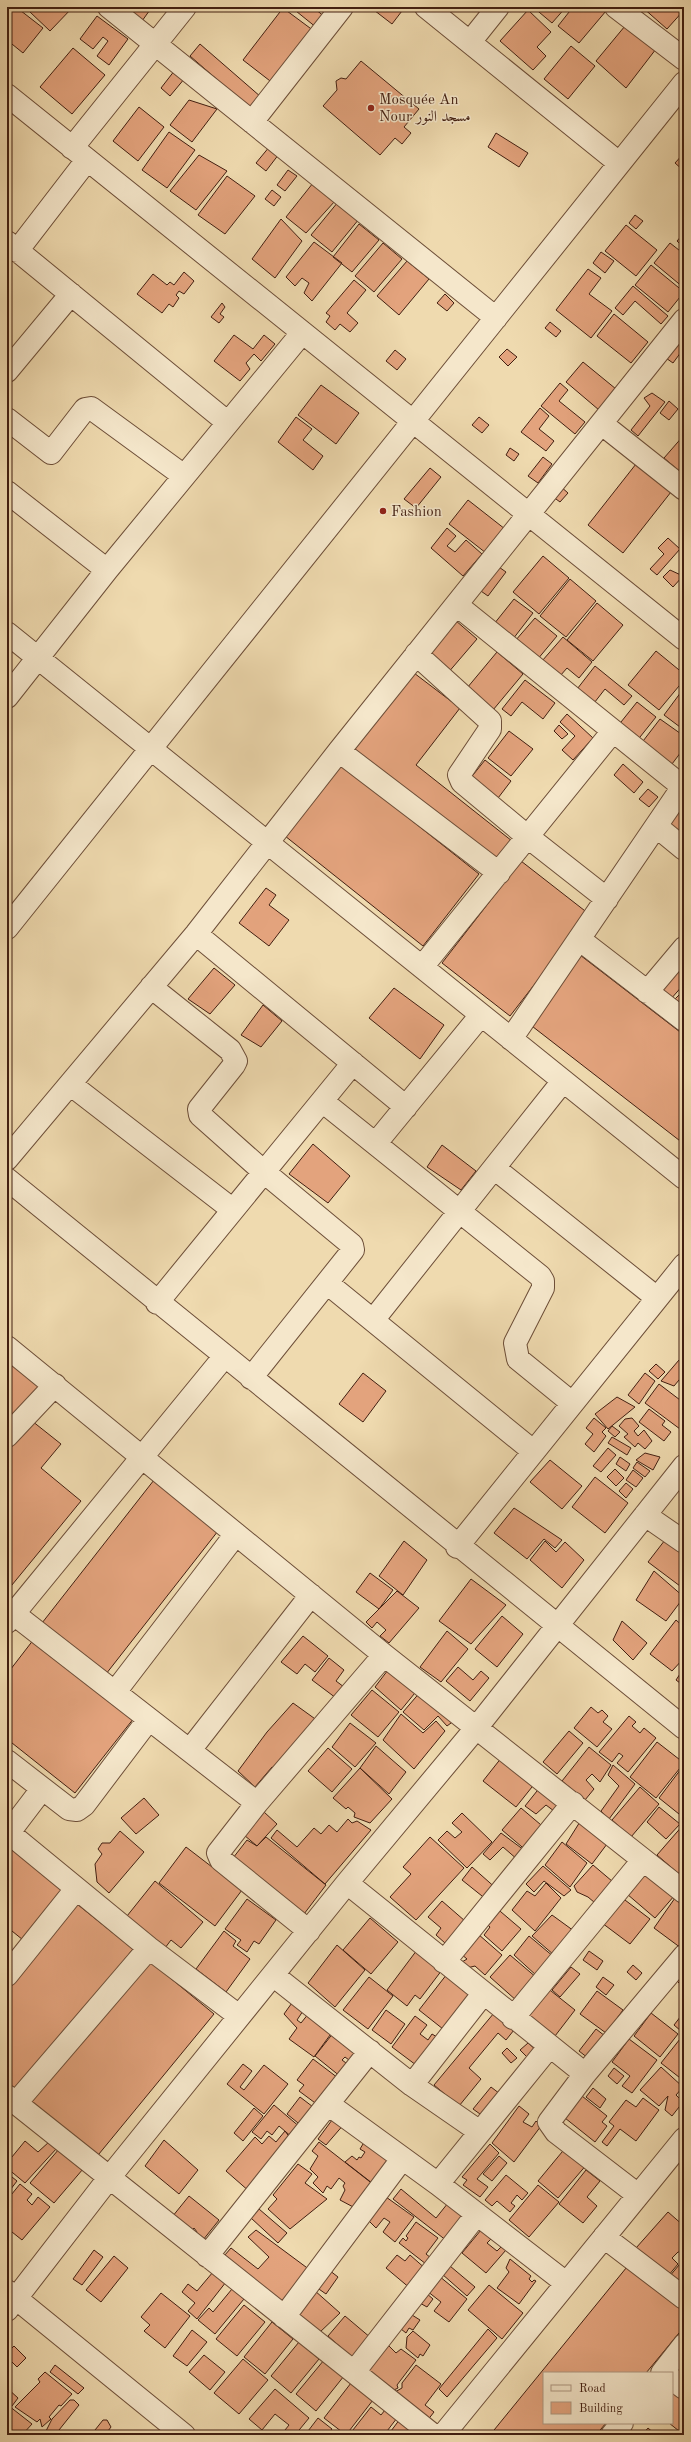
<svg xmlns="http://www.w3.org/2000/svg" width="691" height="2442" viewBox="0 0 691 2442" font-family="'Old Standard TT',Amiri,serif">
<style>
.building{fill:#e3a37d;stroke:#421f11}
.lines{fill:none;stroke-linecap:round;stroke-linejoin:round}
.minor-casing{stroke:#6d4e38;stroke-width:24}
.minor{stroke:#f5e7cb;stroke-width:22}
.poi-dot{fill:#8f2418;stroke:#f5e7cb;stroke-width:1.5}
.labels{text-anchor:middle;stroke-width:3;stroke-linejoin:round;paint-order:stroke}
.poi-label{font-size:15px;fill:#421f11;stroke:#f5e7cb;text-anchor:start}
</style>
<rect width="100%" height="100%" fill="#efdaaf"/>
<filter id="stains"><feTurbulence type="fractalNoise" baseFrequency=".005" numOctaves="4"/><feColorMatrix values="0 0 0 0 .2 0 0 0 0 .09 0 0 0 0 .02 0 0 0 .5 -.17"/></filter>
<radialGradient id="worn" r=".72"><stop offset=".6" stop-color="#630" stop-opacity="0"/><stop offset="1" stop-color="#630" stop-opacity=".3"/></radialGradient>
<path class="building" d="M16,7L43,28L23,53L7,40V18Z
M34,7H73L50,31L30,12Z
M131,7H152L142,21L128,10Z
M291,7H316L315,9L325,17L317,28Z
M370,7H405L392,24Z
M533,7H566L552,23Z
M573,7H601L606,11L579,43L558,26Z
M642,7H684V10L667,29Z
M283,8L314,31L274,84L243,60Z
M528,10L551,32L537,47L546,56L533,70L500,41Z
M97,16L128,39L109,65L97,56L108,41L103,37L93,49L80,39Z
M625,26L656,49L626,88L596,61Z
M200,44L261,97L251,109L190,56Z
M571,46L595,66L568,99L544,79Z
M73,48L105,75L72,114L40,87Z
M361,61L419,109L404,127L411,133L402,144L395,138L380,155L323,106L337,90L336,81L341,78L346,79Z
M175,70L185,78L170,96L161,88Z
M189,100L217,109L192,142L170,125Z
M139,107L164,127L138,161L113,141Z
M169,132L195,150L167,188L142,170Z
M496,133L528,153L519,167L488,147Z
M270,146L279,154L266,171L256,163Z
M684,153V171L675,163Z
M199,155L227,171L196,210L170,191Z
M288,170L297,176L285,191L277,185Z
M227,176L255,196L225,234L198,215Z
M313,183L335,201L306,233L286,217Z
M272,190L281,197L274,206L265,199Z
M338,202L359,219L332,252L311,235Z
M635,215L643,221L636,229L629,223Z
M281,219L302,241L275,278L252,259Z
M359,224L379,240L352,272L333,257Z
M626,225L657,250L636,276L605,251Z
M684,233V248L677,241Z
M314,242L342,263L312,301L304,293L309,283L302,278L295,286L286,277Z
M383,243L402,259L374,292L355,276Z
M670,243L684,254V288L654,263Z
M601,252L614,261L605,273L593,263Z
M407,261L429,279L399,315L377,296Z
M651,265L684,292L668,312L635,285Z
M588,269L601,278L589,294L612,311L591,338L556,310Z
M184,272L194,281L184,294L179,291L176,295L179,298L173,307L169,304L162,313L137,294L153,274L167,285L170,282L174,285Z
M354,280L366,290L347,313L358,323L350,332L340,324L335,330L326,322L330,316L326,313Z
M633,286L668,316L661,324L635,301L623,315L615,308Z
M445,294L454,303L447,311L437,303Z
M222,303L225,307L220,314L224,317L219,323L211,317Z
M614,314L648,342L631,363L597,336Z
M550,322L561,331L556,337L545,328Z
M234,335L253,349L264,335L275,344L261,361L254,354L246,363L250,369L240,381L214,361Z
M678,336L684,341V348L673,363L663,356Z
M507,349L517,357L508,366L499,357Z
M395,350L406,359L397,370L386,361Z
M583,362L616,389L599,410L566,382Z
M560,383L568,390L559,401L585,422L575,434L541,406Z
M321,385L359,413L336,444L298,415Z
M652,393L665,402L638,436L631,430L650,406L644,398Z
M669,401L678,409L669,420L660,413Z
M540,408L549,416L539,429L554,441L546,451L521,432Z
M296,417L312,429L303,440L323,456L313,470L278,442Z
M479,417L489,425L482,433L472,425Z
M684,435V475L664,458Z
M510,448L519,454L514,461L506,455Z
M543,457L552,464L538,483L528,476Z
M636,464L671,492L623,553L588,525Z
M430,468L441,477L416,508L404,499Z
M560,486L568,493L560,502L552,496Z
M468,500L505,529L486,553L449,524Z
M447,528L456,536L447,546L455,552L466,540L482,554L463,576L431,548Z
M668,538L680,549L657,575L650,569L664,554L658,548Z
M543,556L569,578L539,614L513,592Z
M496,565L506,572L488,596L478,589Z
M670,570L683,576L673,587L663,577Z
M570,579L596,601L566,637L540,616Z
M514,599L533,613L513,639L494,624Z
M597,603L623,625L593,661L567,640Z
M535,618L557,636L537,660L515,641Z
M455,620L477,639L447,674L425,655Z
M563,637L592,662L579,678L567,668L560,676L542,661Z
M656,651L684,674V680L659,710L628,685Z
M497,652L523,674L493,710L467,688Z
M595,666L632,696L624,705L605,689L591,707L574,693Z
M414,673L460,708L416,765L512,841L495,862L353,751Z
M525,680L555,703L543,719L522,702L511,716L502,709Z
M684,688V730L664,715Z
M637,702L656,717L636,742L617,727Z
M567,714L593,738L573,760L562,750L575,736L560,722Z
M660,719L684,736V748L669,768L640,745Z
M559,725L568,734L562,739L554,731Z
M509,731L533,749L511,776L488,758Z
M485,760L511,781L495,802L469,780Z
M337,761L479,874L423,946L280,832Z
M623,764L643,782L634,793L614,775Z
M648,789L658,797L649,807L639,799Z
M684,797V837L664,822Z
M521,861L589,914L510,1016L442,963Z
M266,888L276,895L269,905L289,920L269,946L239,923Z
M580,955L684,1035V1144L528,1023Z
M684,957V984L670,1000L657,989Z
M214,968L235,985L210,1014L188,999Z
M394,988L444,1025L420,1059L369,1018Z
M684,990V1013L673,1001Z
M263,1005L282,1021L261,1047L241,1035Z
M313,1144L350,1176L328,1203L289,1174Z
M442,1145L476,1171L461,1190L427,1167Z
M14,1355L46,1383L7,1427V1363Z
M679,1360L684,1365V1374L674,1386L661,1381Z
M656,1364L665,1372L658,1379L649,1371Z
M363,1373L386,1391L363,1422L339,1404Z
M645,1373L655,1381L639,1404L628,1395Z
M659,1384L684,1403V1423L680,1429L645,1403Z
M617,1397L635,1407L608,1429L595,1414Z
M649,1409L665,1421L662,1425L671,1432L664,1441L639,1422Z
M27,1417L61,1444L41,1468L81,1501L7,1591V1441Z
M594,1418L606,1428L602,1432L606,1436L594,1452L585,1444L593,1434L586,1428Z
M632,1418L639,1426L634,1431L638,1436L644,1430L652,1441L645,1449L638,1443L635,1447L624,1437L628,1434L619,1426L625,1419Z
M612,1426L620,1432L615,1437L608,1431Z
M612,1437L631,1448L627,1455L608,1443Z
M608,1448L616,1455L601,1472L593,1466Z
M645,1453L660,1457L653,1470L636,1460Z
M620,1457L630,1464L626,1471L616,1464Z
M550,1460L582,1486L562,1509L530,1482Z
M637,1462L650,1471L645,1477L633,1468Z
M615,1469L624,1478L616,1486L607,1477Z
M633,1470L643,1478L636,1487L626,1480Z
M595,1477L628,1503L605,1533L572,1507Z
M154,1480L218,1531L106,1674L42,1623Z
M626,1483L633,1489L626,1498L619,1491Z
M514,1508L562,1540L555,1548L544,1539L527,1559L494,1533Z
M665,1540L684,1555V1589L648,1562Z
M404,1541L427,1560L403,1595L379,1576Z
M545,1541L556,1552L565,1542L584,1560L562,1588L530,1560Z
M654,1571L684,1597L666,1621L636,1600Z
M370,1573L393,1590L379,1609L356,1592Z
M471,1579L506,1605L471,1644L439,1621Z
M397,1591L419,1608L389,1643L380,1636L386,1630L377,1622L372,1628L366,1622Z
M502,1616L523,1634L497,1667L475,1649Z
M676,1620L684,1627V1658L672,1671L650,1654Z
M622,1621L647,1643L633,1660L613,1640Z
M447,1631L468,1649L441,1682L420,1667Z
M303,1636L328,1656L315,1672L305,1664L297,1674L281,1662Z
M34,1639L134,1718L75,1793L7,1739V1674Z
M329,1658L344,1670L336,1681L348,1690L340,1701L312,1680Z
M391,1666L419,1688L401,1710L375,1687Z
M458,1667L473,1680L481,1671L489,1678L470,1701L446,1681Z
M684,1668V1686L676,1680Z
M372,1690L399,1712L378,1737L351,1715Z
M422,1690L455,1720L447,1726L438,1716L424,1730L403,1712Z
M293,1703L318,1721L280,1771L272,1767L255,1787L238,1771L267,1732Z
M591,1707L598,1713L602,1710L608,1716L603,1722L612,1729L597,1747L574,1728Z
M401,1714L423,1733L436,1721L445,1731L414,1769L383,1740Z
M629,1716L636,1722L632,1726L640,1733L644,1728L656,1738L628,1772L617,1763L623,1756L619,1753L612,1762L599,1752Z
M350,1723L376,1743L355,1767L332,1747Z
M569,1731L583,1743L557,1774L543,1762Z
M657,1742L684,1763L656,1798L630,1777Z
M376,1746L406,1772L389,1794L360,1768Z
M589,1747L611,1765L600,1782L592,1774L586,1780L594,1789L585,1800L562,1781Z
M328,1748L352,1769L332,1792L308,1771Z
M502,1757L536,1782L516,1807L483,1781Z
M613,1765L635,1784L609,1819L601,1811L619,1786L608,1775Z
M684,1765V1818L659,1798Z
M360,1768L392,1799L370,1823L354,1817L355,1813L348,1807L346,1809L333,1798Z
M541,1786L566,1805L558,1814L546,1805L536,1814L525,1806Z
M640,1787L659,1804L631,1837L612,1820Z
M144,1798L159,1815L136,1834L121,1818Z
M659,1807L680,1824L666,1839L647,1822Z
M521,1808L547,1830L528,1852L502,1830Z
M264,1812L277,1824L257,1846L244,1835Z
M462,1813L492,1842L467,1868L438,1840L447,1831L455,1838L462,1832L452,1823Z
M583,1817L610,1840L592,1864L566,1844Z
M348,1819L352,1823L357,1821L371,1830L325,1884L271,1838L277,1830L297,1847L314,1828L321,1834L329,1825L337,1832Z
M684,1824V1869L679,1874L657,1855Z
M120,1831L144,1852L109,1893L97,1882L95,1864L102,1854L98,1849L102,1843H110Z
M501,1833L528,1853L518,1860L503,1847L490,1860L483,1854Z
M266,1837L326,1885L304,1914L233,1858L247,1840L257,1846Z
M430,1837L464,1868L416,1920L390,1897L411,1874L403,1867Z
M7,1842L69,1893L28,1944L7,1927Z
M562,1842L587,1863L570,1887L545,1865Z
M186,1847L242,1890L215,1926L159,1883Z
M593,1865L619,1887L601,1908L588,1897L577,1892L574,1886Z
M543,1866L571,1890L564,1896L544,1881L534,1892L526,1884Z
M472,1867L498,1890L487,1900L462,1880Z
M648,1871L675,1895L655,1918L627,1894Z
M155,1881L203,1922L181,1948L171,1940L165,1948L127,1916Z
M546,1883L561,1898L535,1931L512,1910L527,1891L535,1896Z
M621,1897L650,1919L630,1944L602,1923Z
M675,1898L684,1904V1944L681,1948L654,1928Z
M247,1899L276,1920L259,1944L254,1941L247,1952L237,1945L241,1940L225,1929Z
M72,1900L133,1949L16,2094L7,2087V1980Z
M442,1901L465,1921L445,1943L436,1935L441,1928L428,1917Z
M494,1906L521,1929L502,1951L484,1935L490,1927L482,1920Z
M552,1915L574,1931L554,1955L532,1936Z
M370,1918L398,1942L371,1974L343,1950Z
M224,1931L236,1941L233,1946L250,1959L226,1992L196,1969Z
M478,1934L502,1955L485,1975L475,1966L467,1968L462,1962L467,1959L461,1954Z
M529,1936L554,1957L537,1976L514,1955Z
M337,1945L365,1970L335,2007L308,1983Z
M417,1950L442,1970L420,1999L415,1995L407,2006L387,1990Z
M589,1951L603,1961L597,1970L583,1960Z
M510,1955L537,1978L517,2001L490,1977Z
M146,1958L214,2014L94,2160L26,2104Z
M633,1965L642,1973L636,1980L627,1972Z
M571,1967L580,1974L560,1997L552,1990Z
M684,1973V1988L677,1981Z
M447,1974L470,1993L443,2029L419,2010Z
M369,1977L393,1996L368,2029L343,2010Z
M603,1977L614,1985L606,1995L596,1987Z
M546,1987L575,2010L555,2036L526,2013Z
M597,1991L623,2010L606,2033L580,2014Z
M294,2000L305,2008L297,2020L301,2023L309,2013L333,2031L314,2057L289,2039L297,2028L284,2014Z
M386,2010L405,2024L391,2044L372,2030Z
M684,2012V2028L681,2031L674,2025Z
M494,2013L514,2030L506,2040L498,2033L469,2068L481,2079L459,2106L434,2085Z
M651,2013L678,2034L660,2057L634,2036Z
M415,2016L427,2025L420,2034L428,2040L432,2034L437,2037L416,2065L392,2047Z
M596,2029L605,2036L588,2058L579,2051Z
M334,2032L361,2053L353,2063L345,2057L342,2060L350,2066L341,2077L315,2056Z
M629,2039L657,2060L632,2093L622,2086L630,2076L612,2062Z
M680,2039L684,2042V2081L661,2063Z
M528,2043L536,2050L528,2058L520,2050Z
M507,2048L517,2058L511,2063L502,2053Z
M313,2059L342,2081L322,2108L299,2091L304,2085L297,2080Z
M243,2064L252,2071L240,2087L244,2090L264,2065L288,2084L264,2114L227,2084Z
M661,2067L683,2087L676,2095L683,2102L672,2116L665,2110L668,2096L659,2106L640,2090Z
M614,2068L624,2076L617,2084L608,2076Z
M491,2087L504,2097L487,2119L473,2109Z
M593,2088L606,2099L600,2108L586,2097Z
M582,2096L607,2116L602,2122L607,2126L595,2142L565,2118Z
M300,2097L317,2110L303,2127L287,2114Z
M643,2098L659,2110L636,2141L620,2129L607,2146L602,2142L614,2126L609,2122L626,2100L636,2107Z
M274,2105L301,2128L293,2138L279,2126L272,2135L267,2131L261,2139L252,2132Z
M519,2106L529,2114L523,2122L532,2127L536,2121L541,2126L514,2162L492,2143Z
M254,2108L263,2116L243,2141L234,2133Z
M335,2116L345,2123L326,2145L318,2139Z
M285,2131L293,2142L250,2192L226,2171L255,2137L262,2144L269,2136L276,2142Z
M366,2139L391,2159L372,2183L345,2162L352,2156L357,2160L359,2157L361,2158L365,2152L360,2149Z
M164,2140L198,2170L179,2194L145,2166Z
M25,2141L38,2152L50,2141L57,2148L25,2183L7,2168V2163Z
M319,2142L374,2185L357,2209L340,2200L345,2190L343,2186L345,2183L339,2178L331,2189L327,2186L323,2193L313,2183L318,2177L310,2169L318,2156L312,2151Z
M490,2144L499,2153L477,2179L488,2187L480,2197L463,2185L467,2180L462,2177Z
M567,2146L588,2163L558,2198L538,2181Z
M59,2149L83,2169L54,2203L30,2183Z
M499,2156L507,2163L492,2181L483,2174Z
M298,2164L312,2174L305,2183L327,2199L290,2229L268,2209L277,2199L273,2195Z
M586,2170L600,2181L587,2197L597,2206L583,2223L559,2204Z
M7,2173L17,2181L7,2194Z
M506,2175L528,2193L522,2200L517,2195L511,2203L515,2206L510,2212L497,2201L492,2206L485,2200Z
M20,2184L32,2194L27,2200L32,2205L38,2197L50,2207L22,2240L7,2228V2200Z
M538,2185L559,2202L529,2237L509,2220Z
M401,2189L436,2218L448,2203L466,2217L447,2241L393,2199Z
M189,2196L219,2220L199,2245L191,2239L197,2232L194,2228L186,2237L168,2222Z
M386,2197L414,2217L395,2242L383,2232L390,2222L384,2218L376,2228L368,2220Z
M259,2209L287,2233L278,2243L251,2218Z
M668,2212L684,2226V2252H678L672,2258L678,2264L668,2276L636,2248Z
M416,2222L438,2238L426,2254L431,2258L426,2264L399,2243L403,2238L406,2241L408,2238L406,2236Z
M256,2230L310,2270L282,2304L224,2256L231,2248L258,2269L269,2257L248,2237Z
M481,2230L491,2239L487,2243L497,2251L502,2246L506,2250L486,2273L462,2253Z
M94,2250L103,2257L82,2285L73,2279Z
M397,2255L405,2261L410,2255L427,2270L411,2289L386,2268Z
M114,2256L128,2268L101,2302L86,2290Z
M510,2259L531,2276L529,2279L532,2282L534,2280L536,2281L519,2304L497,2288L509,2272L506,2268Z
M684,2259V2290L669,2277Z
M631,2262L684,2305V2327L646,2373H544V2423H606L596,2435H490Z
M450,2266L475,2287L467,2296L442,2274Z
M329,2270L338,2277L326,2294L316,2287Z
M213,2272L226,2282L197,2319L188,2311L195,2303L182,2292L188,2284L197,2291Z
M439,2276L467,2299L449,2322L434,2311L441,2302L427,2291Z
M489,2285L523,2313L502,2339L468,2310Z
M232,2289L244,2299L215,2334L198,2320L209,2308L213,2312Z
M314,2290L340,2313L319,2333L293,2315Z
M161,2293L190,2316L165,2348L144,2331L150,2325L141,2317Z
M426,2293L433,2299L427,2307L418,2302Z
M244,2305L265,2322L237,2356L216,2339Z
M412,2315L420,2320L413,2330L409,2328L406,2333L401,2329Z
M345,2316L371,2338L354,2359L328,2336Z
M272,2322L293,2339L265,2374L244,2357Z
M488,2329L497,2338L447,2397L439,2389Z
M192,2330L207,2342L187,2366L173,2356Z
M413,2331L430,2345L423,2356L420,2354L418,2358L406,2348L407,2337Z
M299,2342L319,2359L291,2393L271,2376Z
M388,2345L396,2353L401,2349L416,2360L397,2385L398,2388L390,2392L365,2369Z
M14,2346L26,2358L17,2367L7,2357V2353Z
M204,2355L225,2372L210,2390L189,2372Z
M243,2359L268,2380L239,2414L214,2393Z
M324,2360L344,2376L316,2411L296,2394Z
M55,2365L84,2388L78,2394L50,2372Z
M416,2365L441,2384L425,2405L434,2412L427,2421L395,2392L402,2388V2383Z
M45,2372L72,2394L61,2406L59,2405L49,2417L51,2419L42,2427L40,2419L37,2422L15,2407L40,2382L38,2379Z
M351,2383L373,2400L346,2435L324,2418Z
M7,2388L18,2398L12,2406L7,2402Z
M275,2389L309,2418L295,2435H290L285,2430L289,2425L275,2414L262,2430L249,2419Z
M672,2392L684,2402V2435L669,2423H672Z
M70,2400H74L79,2405L55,2435H51L46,2431L52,2419Z
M9,2406L32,2424L22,2435H7Z
M371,2407L381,2415L385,2410L397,2418L384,2435H349Z
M318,2418L332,2429L327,2435H305Z
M400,2419L421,2435H388Z
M103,2420H107L111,2427L105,2435H91Z
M648,2428L656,2435H642Z"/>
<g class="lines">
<defs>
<path id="minor" d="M109,7L496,318
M426,7L619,163
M616,7L684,59
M470,42L498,7
M7,95C232,277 459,457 684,639
M252,122L342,7
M72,148L185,7
M7,242L227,422
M17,251L87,160
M7,371L71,294
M7,419L51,453L85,409L91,408L184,476
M602,424L684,489
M7,492L107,570
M458,606L683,787
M7,633L684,1178
M416,654L490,721V729L459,775L462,782L528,837L607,899
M7,697L107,570L302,333
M339,751L499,873
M656,826L684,849
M7,928L684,83
M196,934L406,1107
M579,939L684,1020
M422,967L613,731
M151,987L230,1050L236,1061L234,1065L199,1109L200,1115L264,1172L352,1245L353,1250L251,1378
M647,992L684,948
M511,1039L684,785
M70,1084L233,1210
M322,1101L540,1276L543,1281V1288L515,1343L518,1359L572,1403
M376,1143L481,1015
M7,1159L196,934L339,751L684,320
M494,1168L657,1298
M7,1179L684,1728
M327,1283L533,1451
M157,1303L353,1063
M374,1319L563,1081
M7,1347L384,1655L684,1892
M7,1436L55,1385
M645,1515L684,1542
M457,1547L684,1265
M14,1614L257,1803
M7,1622L224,1357
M115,1692L236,1534
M190,1750L311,1595
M7,1761L69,1809L77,1810L84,1805L149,1719
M9,1833L149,1948L239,2016
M7,1835L42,1789
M347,1883L585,2074
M309,1931L221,1860L218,1853L257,1803L384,1655
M444,1962L573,1803
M7,1975L76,1889
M273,1975L412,2085L480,2132
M513,2018L643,1860
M412,2085L483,1994
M7,2096L433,2435
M16,2103L149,1948
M328,2104L438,2184L566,2283
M438,2184L549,2047
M638,2195L556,2132L549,2122L585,2074L684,1956
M604,2237L684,2298
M207,2256L370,2051
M7,2291L184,2435
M7,2310L109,2178L347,1883L477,1727L684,1466
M284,2317L402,2159
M354,2372L477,2214
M662,2373L684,2345
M672,2379L684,2388
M443,2435L684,2139
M612,2435L622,2423"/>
</defs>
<use href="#minor" class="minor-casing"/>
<use href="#minor" class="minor"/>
</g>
<g class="poi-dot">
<circle cx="371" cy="108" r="4"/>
<circle cx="383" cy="511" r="4"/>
</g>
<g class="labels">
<g class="poi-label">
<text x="379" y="104">Mosquée An<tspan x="379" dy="17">Nour مسجد النور</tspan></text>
<text x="391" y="516">Fashion</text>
</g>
</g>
<rect width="691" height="2442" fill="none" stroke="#efdaaf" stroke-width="24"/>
<rect x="8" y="8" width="675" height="2426" fill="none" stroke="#421f11" stroke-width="2"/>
<rect x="12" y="12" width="667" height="2418" fill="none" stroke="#421f11"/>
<rect x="543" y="2372" width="130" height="52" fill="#f5e7cb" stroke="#ad9781"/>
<rect x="551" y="2385" width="20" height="6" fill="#f5e7cb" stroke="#ad9781"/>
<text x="579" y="2392" font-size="12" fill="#421f11">Road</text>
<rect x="551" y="2402" width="20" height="12" fill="#e3a37d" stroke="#ad9781"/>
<text x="579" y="2412" font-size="12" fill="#421f11">Building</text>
<rect width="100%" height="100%" filter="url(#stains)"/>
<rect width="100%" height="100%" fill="url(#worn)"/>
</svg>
